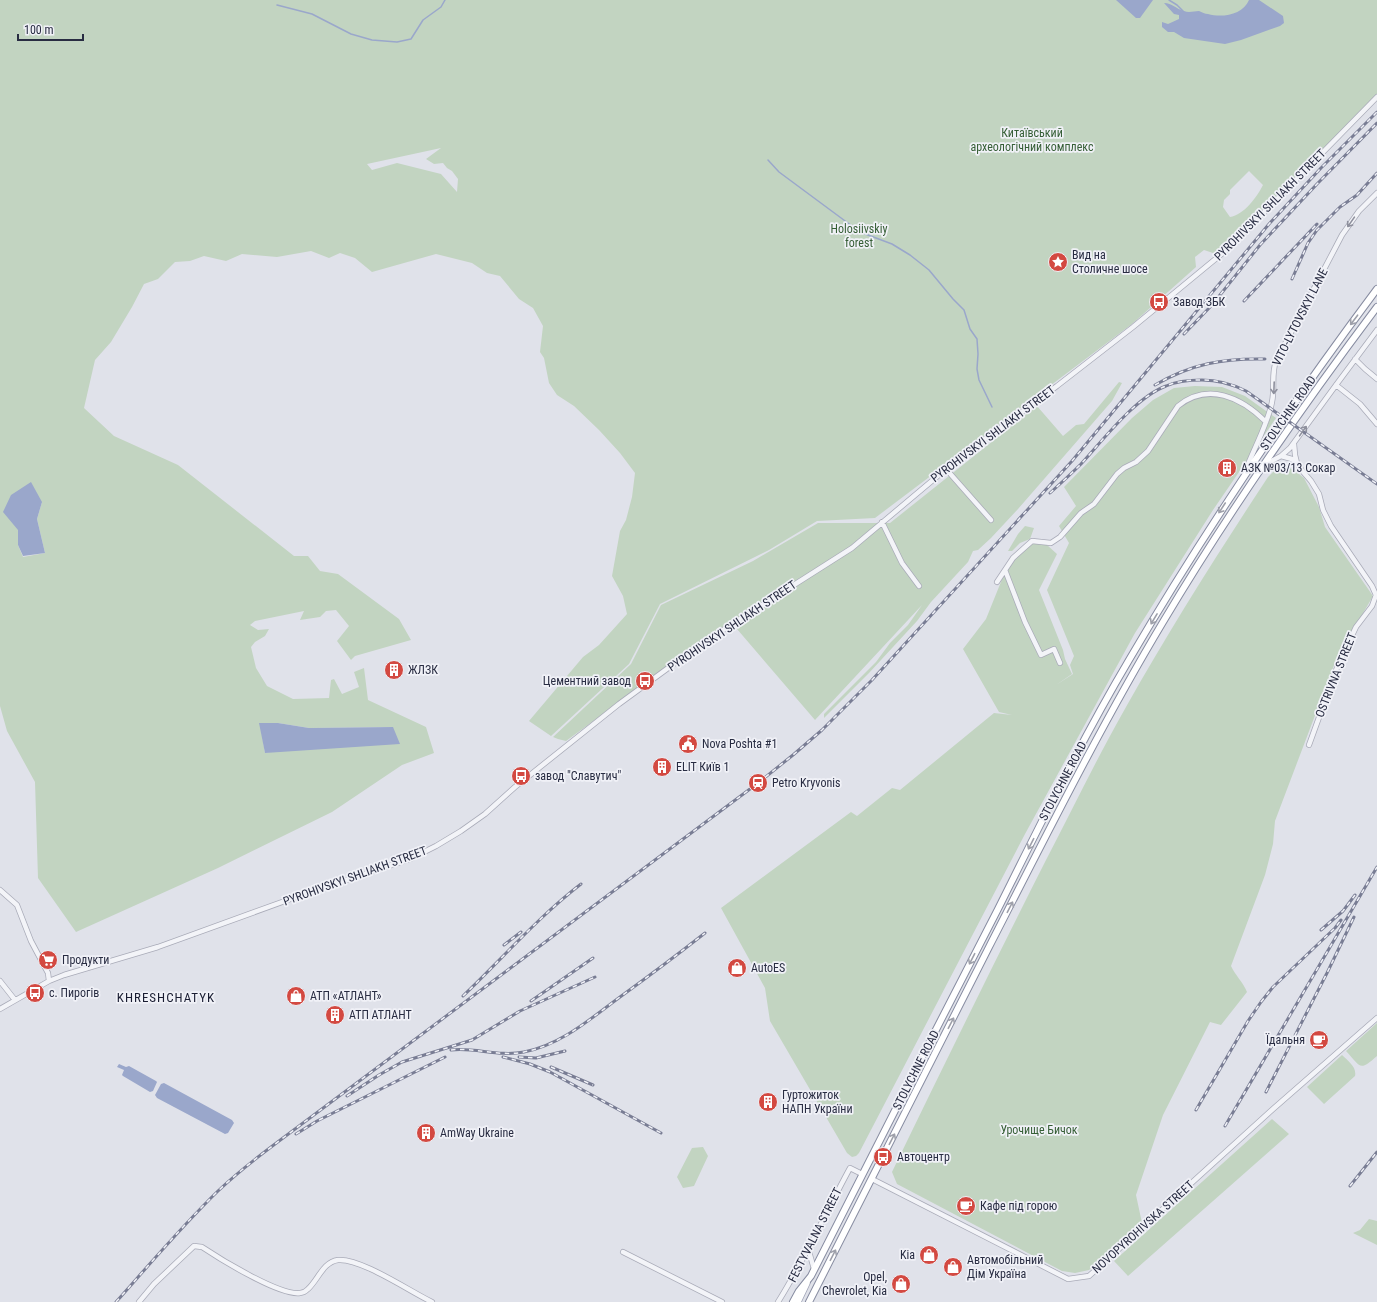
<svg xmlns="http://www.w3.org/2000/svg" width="1377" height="1302" viewBox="0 0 1377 1302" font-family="'Roboto Condensed',sans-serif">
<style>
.green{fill:#c2d4c1;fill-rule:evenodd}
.water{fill:#9aa7cb}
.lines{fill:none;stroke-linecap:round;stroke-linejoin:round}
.stream{stroke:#9aa7cb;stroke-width:1.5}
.minor-casing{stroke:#a9abb8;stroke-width:6}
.major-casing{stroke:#9fa3b6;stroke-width:7}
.highway-casing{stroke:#878ca1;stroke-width:8}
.minor{stroke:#f3f4f8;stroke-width:4.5}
.major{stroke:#fff;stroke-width:5.5}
.highway{stroke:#fff;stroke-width:6}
.rail-casing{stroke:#797d94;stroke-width:3}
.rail{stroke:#f0f1f7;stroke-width:1.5;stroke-dasharray:4.5;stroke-linecap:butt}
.oneway{stroke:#8e909d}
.oneway2{stroke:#9ea0aa}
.labels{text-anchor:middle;stroke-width:3.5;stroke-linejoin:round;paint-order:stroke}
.park-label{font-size:12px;fill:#355e35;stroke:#f0f1f7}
.street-label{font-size:12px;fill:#282c42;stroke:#f0f1f7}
.poi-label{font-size:12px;fill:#282c42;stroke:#f0f1f7;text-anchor:start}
.neighbourhood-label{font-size:13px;letter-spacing:1px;fill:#1a1d32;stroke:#f0f1f7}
</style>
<rect width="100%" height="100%" fill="#e0e2ea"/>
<path class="green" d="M0,0H1377V95L1308,168L1305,167L1232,243L1216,254L1204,250L1195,257L1196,267L1132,324L875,518L817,521L769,550L660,604L629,664L551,736L529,721L583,657L599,645L627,614L623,596L612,576L620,531L626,520L632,497L635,473L620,453L599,430L574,406L557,395L549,383L544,358L540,352L543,326L533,308L519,299L500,276L487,273L472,263L436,254L372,272L355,258L340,253L329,258L311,251L277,257L242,254L226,261L204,256L190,261L175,262L158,279L144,284L132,307L111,342L95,360L84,408L114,436L178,465L294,556H308L320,571L338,574L399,619L411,640L355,656L351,660L337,641L349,626L336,610L326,611L320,617L300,620L304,611L255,621L250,625L258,630L269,629L265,636L255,642L251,647L256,668L267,686L293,699L329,698L331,680L334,679L342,694L359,687L354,672L364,668L368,700L426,727L434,753L402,765L332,812L218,868L76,932L38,878L35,782L7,731L0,706ZM441,148L426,159L434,164L443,163L447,168L452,171L458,179L457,192L441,174L397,163L372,170L367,164ZM1249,171L1263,185C1257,197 1244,215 1230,217L1223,207L1224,200L1230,194V190ZM42,502L37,519L45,553L23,557L18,545V530ZM260,723H278L309,728L393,727L265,753Z
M1119,382L1122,383L1112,401L1018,509L991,538L978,550L973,551L968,562L931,602L917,621L869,673L824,718V714L876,662L890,643L908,625L922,605L815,720L731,622L700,643L566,741L558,739L553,737L631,664L661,605L753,561L818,523H890L1037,406L1063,436L1076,425L1084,424Z
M1195,386L1222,387L1245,396L1276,418L1213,510L1135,633L1025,834L859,1153L856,1156L852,1157L847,1153L770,1021L765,988L721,908L851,812L857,816L892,788L900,790L994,713L1012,715L999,712L963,649L986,619L1009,562L1033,542L1047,545L1057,554L1039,590L1063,650L1065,659L1072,674L1056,685L1073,674L1070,665L1074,656L1047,590L1069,543L1059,526L1076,506L1064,487L1132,418L1153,400L1174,388Z
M1286,466L1294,470L1304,478L1319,507L1325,527L1373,596L1336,660L1275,821L1273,844L1265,875L1231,966C1235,975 1243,982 1247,992L1221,1025L1210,1022L1163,1115L1136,1195L1142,1223L1089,1270L1075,1273L1062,1271L897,1184L892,1172C942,1069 993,965 1045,862C1072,810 1097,758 1126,707C1170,629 1218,553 1268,477L1276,469Z
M1025,526L1034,528L1030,539L1020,543L1012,551H1008L1018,534Z
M1377,1023V1056C1359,1072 1361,1067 1346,1051Z
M1342,1055C1348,1061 1357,1067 1355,1076L1324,1104L1307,1087Z
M1272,1119L1289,1134L1128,1276L1114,1261Z
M703,1147L708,1156L694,1186L683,1188L677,1177L692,1148Z
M1369,1219L1377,1221V1245L1353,1233L1360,1230Z"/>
<path class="water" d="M1116,0H1153L1140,18H1136Z
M1249,0H1259L1283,16L1284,23L1280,26L1241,40L1225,44L1184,38L1174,32H1168L1162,27V22L1168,24L1179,19V15L1174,14L1164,3C1172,3 1176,9 1184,11C1189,13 1194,11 1199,11C1202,12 1205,14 1208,14C1222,18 1243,15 1249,0Z
M31,482L42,502L37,519L45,553L23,556L18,545V530L3,512L11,495Z
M259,723H278L309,728L393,727L400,744L265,753Z
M119,1064L126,1067L129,1066L156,1081L157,1082L153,1091L150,1092L123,1076L122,1075L124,1070L117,1067Z
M164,1083L232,1120L234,1123L228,1133L225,1134L157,1098L155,1095L161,1084Z"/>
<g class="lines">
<path class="stream" d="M1169,0L1177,5L1183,11
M277,5L312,14L351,34L372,40L397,42L411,39L423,20L441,7L445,0
M768,160L779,172L860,232L892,244L910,255L929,270L953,299L964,310L970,329L977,339L978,354L977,369L979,380L992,407"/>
<defs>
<path id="minor" d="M1355,359L1365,369L1377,379
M1336,385L1360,404L1377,424
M1294,444L1295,455L1297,463
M1281,456L1292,459L1311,481L1319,494L1323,510L1331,526L1372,586L1376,595L1372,606L1356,627L1338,665L1309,745
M1264,465L1281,456L1290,448L1336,385L1377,330
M946,469L991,520
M1245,472C1253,450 1268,424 1272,402C1275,388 1271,374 1276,361L1342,235L1359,211L1377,193
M882,522L902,563L919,586
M997,582L1005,570
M1060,663L1054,649L1041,655L1025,622L1005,570L1013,558L1032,541L1051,543L1060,537L1081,513L1094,504L1117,474L1124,468L1136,462L1148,451L1178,406C1208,382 1241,397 1266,422
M0,890L17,905L31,941L48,973L49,981
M0,981L15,1000
M0,1009L49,981L64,975L158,947L307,893L410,859L436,846L461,831L485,814L515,787L619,704L701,644L852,548L958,459L1057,386L1133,327L1224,252L1238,239L1377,97
M872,1179L1068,1279L1089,1276L1273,1109L1377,1018
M808,1248L814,1269
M623,1252L722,1302
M139,1302L154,1284L194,1246L202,1247C220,1259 280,1296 300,1293C303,1293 306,1291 308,1289C318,1280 323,1262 338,1260C361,1258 409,1291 432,1302
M778,1302C805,1259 826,1212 850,1168L862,1174"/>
<path id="major" d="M798,1302L807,1283"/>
<path id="highway" d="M793,1302L799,1291L811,1276C873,1153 935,1031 998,909C1040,825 1081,741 1129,660C1204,532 1288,408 1377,289
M809,1302C869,1184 929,1066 989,947C1045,838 1100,727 1163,622C1228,513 1301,408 1377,307"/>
</defs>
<use href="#minor" class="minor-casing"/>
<use href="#major" class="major-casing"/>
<use href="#highway" class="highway-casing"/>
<use href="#minor" class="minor"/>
<use href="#major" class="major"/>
<use href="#highway" class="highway"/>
<defs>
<path id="rail" d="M1292,279L1308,243L1317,230L1340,207L1357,195L1377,173
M1244,301L1317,224
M1184,334L1212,305L1260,245L1317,184L1377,123
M1155,385C1191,364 1223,358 1265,359
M1050,493C1060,484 1071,474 1081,464C1103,440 1136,397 1166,386C1177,381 1190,380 1202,380C1217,380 1232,384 1246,391L1377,484
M1321,930L1343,911L1355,895
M504,945L521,932
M463,996C502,959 538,917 581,884
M531,1001L593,958
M451,1050C475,1047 498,1057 524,1052C561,1045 590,1019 620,997C649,976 677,955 705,933
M503,1057L530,1064L550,1072L661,1133
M519,1057L536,1058L565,1051
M551,1067L593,1085
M1266,1092L1327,973L1354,917
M347,1096L379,1075L402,1062L472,1040L520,1011L595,977
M1196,1110L1248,1021L1261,1002L1273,987L1335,928L1341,920
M1225,1126L1377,867
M296,1134L317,1121L445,1057
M1350,1186L1377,1152
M116,1302C149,1265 182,1226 218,1191C236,1174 255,1159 275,1144L758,783L793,755L822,730L872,680L1072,461L1269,224L1321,168L1377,112"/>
</defs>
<use href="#rail" class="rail-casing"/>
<use href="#rail" class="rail"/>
</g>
<defs><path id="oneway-shaft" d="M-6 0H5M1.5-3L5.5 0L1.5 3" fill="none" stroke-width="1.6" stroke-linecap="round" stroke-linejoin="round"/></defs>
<g class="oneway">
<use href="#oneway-shaft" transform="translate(1351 222) rotate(125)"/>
<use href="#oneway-shaft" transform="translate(1274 388) rotate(92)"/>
<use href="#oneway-shaft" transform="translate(1303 431) rotate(-55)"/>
</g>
<g class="oneway2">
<use href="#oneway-shaft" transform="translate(1354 320) rotate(127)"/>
<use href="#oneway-shaft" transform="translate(1222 508) rotate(123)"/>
<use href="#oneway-shaft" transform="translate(1154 619) rotate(121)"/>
<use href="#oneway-shaft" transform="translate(1031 844) rotate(117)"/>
<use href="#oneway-shaft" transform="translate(1010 907) rotate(-63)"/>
<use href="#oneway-shaft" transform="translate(972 959) rotate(117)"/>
<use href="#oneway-shaft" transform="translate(951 1023) rotate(-63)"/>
<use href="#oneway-shaft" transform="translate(892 1139) rotate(-63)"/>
<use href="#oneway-shaft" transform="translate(833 1255) rotate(-63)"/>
</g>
<defs>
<symbol id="sight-disc" viewBox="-11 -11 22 22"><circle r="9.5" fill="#d34941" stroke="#f0f1f7"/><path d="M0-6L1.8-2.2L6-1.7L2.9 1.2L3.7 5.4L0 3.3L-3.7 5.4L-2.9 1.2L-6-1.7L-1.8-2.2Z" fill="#fff"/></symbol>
<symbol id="bus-disc" viewBox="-11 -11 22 22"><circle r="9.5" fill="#d34941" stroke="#f0f1f7"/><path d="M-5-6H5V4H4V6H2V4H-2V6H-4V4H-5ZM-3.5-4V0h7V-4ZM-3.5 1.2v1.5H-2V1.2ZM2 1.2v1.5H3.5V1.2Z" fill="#fff"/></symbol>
<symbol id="building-disc" viewBox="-11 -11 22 22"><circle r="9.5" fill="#d34941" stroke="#f0f1f7"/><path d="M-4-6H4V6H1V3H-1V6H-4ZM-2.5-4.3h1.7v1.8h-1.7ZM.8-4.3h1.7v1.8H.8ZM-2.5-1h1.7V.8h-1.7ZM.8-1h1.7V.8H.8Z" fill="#fff"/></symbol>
<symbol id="civic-disc" viewBox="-11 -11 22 22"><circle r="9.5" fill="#d34941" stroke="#f0f1f7"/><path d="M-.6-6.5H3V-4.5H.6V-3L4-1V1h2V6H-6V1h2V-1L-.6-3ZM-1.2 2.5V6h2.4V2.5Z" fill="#fff"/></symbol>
<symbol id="station-disc" viewBox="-11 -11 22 22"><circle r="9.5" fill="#d34941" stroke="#f0f1f7"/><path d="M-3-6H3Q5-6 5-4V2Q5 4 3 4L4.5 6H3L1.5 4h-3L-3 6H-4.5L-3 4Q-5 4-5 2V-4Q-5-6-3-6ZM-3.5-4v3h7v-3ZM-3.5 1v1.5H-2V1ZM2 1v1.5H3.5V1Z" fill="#fff"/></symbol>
<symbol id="supermarket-disc" viewBox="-11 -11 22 22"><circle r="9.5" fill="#d34941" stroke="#f0f1f7"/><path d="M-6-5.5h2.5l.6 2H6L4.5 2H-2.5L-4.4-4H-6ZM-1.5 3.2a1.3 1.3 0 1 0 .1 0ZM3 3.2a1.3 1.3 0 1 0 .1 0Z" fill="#fff"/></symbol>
<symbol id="shop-disc" viewBox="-11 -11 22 22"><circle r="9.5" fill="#d34941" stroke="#f0f1f7"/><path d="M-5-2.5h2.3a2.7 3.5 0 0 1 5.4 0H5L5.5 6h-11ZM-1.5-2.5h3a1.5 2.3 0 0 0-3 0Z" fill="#fff"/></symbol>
<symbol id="cafe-disc" viewBox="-11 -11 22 22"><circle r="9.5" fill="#d34941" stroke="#f0f1f7"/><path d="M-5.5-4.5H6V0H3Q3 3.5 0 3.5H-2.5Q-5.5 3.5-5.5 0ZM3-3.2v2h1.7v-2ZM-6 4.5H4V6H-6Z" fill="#fff"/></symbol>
</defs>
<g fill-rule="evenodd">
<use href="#sight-disc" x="1047" y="251" width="22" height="22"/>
<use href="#bus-disc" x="1148" y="291" width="22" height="22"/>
<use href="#building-disc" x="1216" y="457" width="22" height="22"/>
<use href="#building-disc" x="383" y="659" width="22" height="22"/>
<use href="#bus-disc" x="634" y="670" width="22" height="22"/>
<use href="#civic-disc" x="677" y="733" width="22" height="22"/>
<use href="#building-disc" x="651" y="756" width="22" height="22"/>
<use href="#bus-disc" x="510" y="765" width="22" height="22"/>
<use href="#station-disc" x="747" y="772" width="22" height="22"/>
<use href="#supermarket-disc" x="37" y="949" width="22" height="22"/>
<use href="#shop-disc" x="726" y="957" width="22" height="22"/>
<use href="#bus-disc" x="24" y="982" width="22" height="22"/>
<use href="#shop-disc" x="285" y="985" width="22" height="22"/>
<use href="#building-disc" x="324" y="1004" width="22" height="22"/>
<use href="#cafe-disc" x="1308" y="1029" width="22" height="22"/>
<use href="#building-disc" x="757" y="1091" width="22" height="22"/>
<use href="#building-disc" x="415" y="1122" width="22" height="22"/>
<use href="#bus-disc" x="872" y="1146" width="22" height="22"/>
<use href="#cafe-disc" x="955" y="1195" width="22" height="22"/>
<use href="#shop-disc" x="918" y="1244" width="22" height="22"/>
<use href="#shop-disc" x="942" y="1256" width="22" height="22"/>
<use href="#shop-disc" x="890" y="1273" width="22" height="22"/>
</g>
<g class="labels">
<g class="park-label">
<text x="1032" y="137">Китаївський<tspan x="1032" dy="14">археологічний комплекс</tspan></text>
<text x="859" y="233">Holosiivskiy<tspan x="859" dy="14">forest</tspan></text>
<text x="1039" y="1134">Урочище Бичок</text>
</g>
<g class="street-label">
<text transform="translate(1270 205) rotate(-45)" y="4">PYROHIVSKYI SHLIAKH STREET</text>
<text transform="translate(1300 317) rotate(-63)" y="4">VITO-LYTOVSKYI LANE</text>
<text transform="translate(1288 413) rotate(-55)" y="4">STOLYCHNE ROAD</text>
<text transform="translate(993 434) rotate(-37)" y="4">PYROHIVSKYI SHLIAKH STREET</text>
<text transform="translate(732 626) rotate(-34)" y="4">PYROHIVSKYI SHLIAKH STREET</text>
<text transform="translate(1336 675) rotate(-68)" y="4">OSTRIVNA STREET</text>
<text transform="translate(1063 781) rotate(-62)" y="4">STOLYCHNE ROAD</text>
<text transform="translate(355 876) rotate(-20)" y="4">PYROHIVSKYI SHLIAKH STREET</text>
<text transform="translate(916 1070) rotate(-63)" y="4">STOLYCHNE ROAD</text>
<text transform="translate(1143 1227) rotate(-42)" y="4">NOVOPYROHIVSKA STREET</text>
<text transform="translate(815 1235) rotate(-63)" y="4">FESTYVALNA STREET</text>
</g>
<g class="poi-label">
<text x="1072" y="259">Вид на<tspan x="1072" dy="14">Столичне шосе</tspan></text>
<text x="1173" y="306">Завод ЗБК</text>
<text x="1241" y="472">АЗК №03/13 Сокар</text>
<text x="408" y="674">ЖЛЗК</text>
<text x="631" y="685" text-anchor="end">Цементний завод</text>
<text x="702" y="748">Nova Poshta #1</text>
<text x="676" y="771">ELIT Київ 1</text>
<text x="535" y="780">завод "Славутич"</text>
<text x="772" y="787">Petro Kryvonis</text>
<text x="62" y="964">Продукти</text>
<text x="751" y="972">AutoES</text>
<text x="49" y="997">с. Пирогів</text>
<text x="310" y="1000">АТП «АТЛАНТ»</text>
<text x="349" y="1019">АТП АТЛАНТ</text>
<text x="1305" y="1044" text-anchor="end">Їдальня</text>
<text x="782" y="1099">Гуртожиток<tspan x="782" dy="14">НАПН України</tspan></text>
<text x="440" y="1137">AmWay Ukraine</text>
<text x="897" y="1161">Автоцентр</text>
<text x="980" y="1210">Кафе під горою</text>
<text x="915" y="1259" text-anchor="end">Kia</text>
<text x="967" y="1264">Автомобільний<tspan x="967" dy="14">Дім Україна</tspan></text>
<text x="887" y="1281" text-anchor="end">Opel,<tspan x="887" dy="14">Chevrolet, Kia</tspan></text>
</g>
<g class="neighbourhood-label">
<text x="166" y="1002">KHRESHCHATYK</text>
</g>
</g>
<path d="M18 34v6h65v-6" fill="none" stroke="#282c42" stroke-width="2"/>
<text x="24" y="34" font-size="12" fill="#282c42" stroke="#f0f1f7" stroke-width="3" paint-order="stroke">100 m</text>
</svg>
